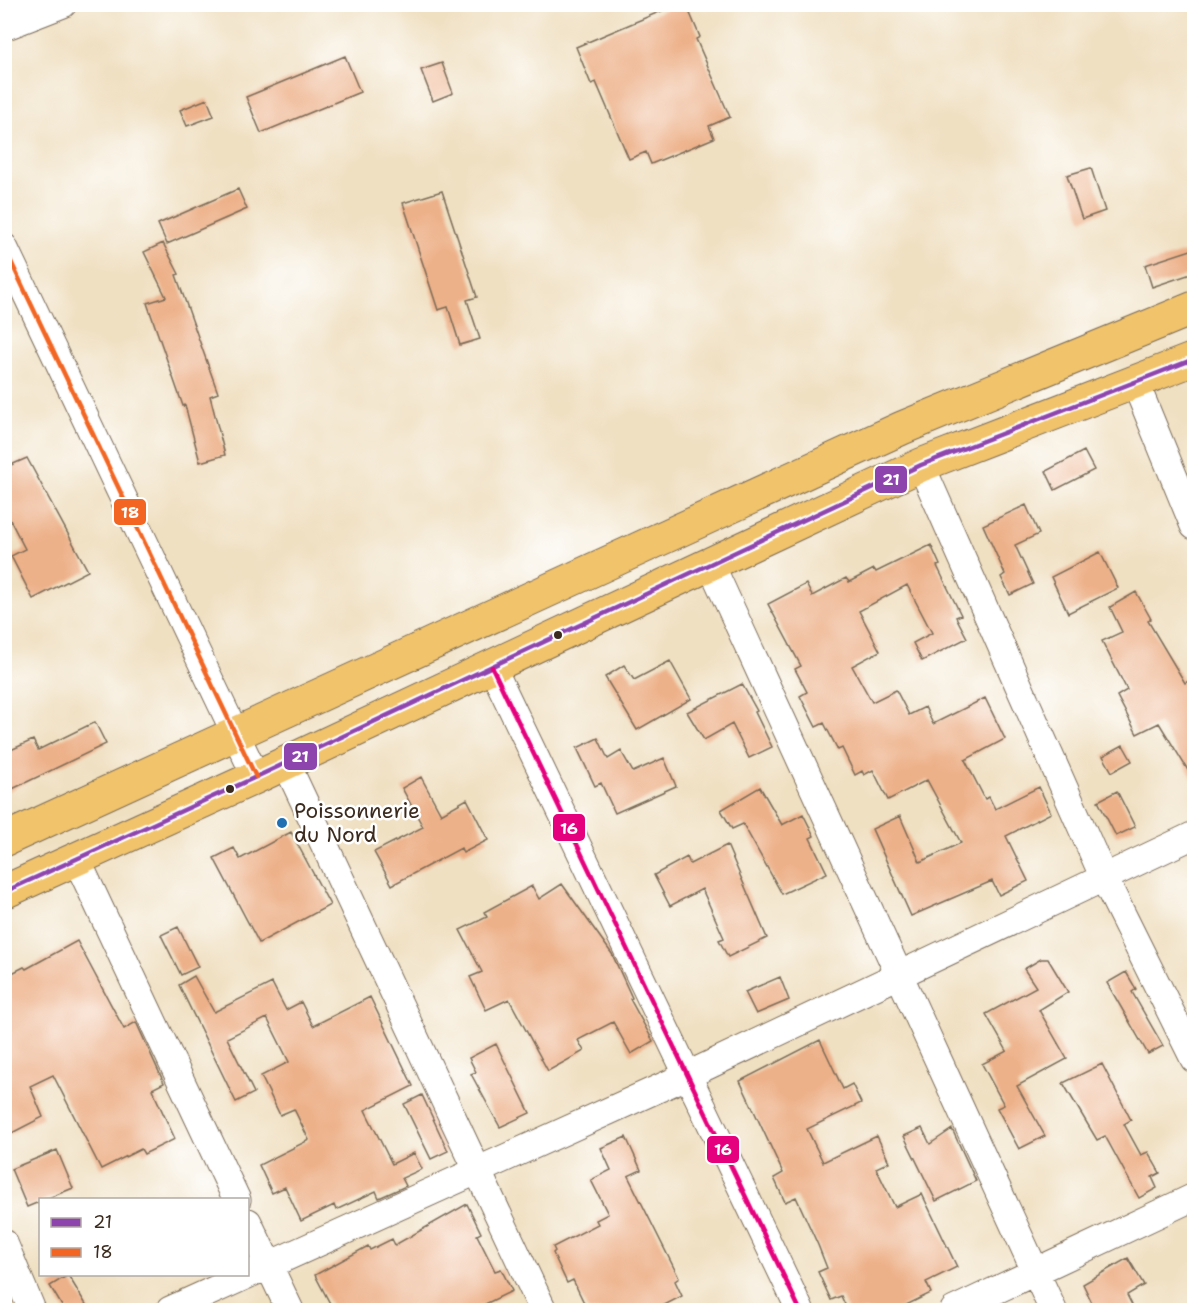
<svg xmlns="http://www.w3.org/2000/svg" width="1199" height="1315" viewBox="0 0 1199 1315" font-family="'Shantell Sans',sans-serif">
<style>
.building{fill:#edb189}
.lines{fill:none;stroke-linecap:round;stroke-linejoin:round}
.minor-casing{stroke:#7a6a57;stroke-width:29}
.highway-casing{stroke:#7a6a57;stroke-width:35}
.minor{stroke:#fff;stroke-width:27}
.highway{stroke:#f1c36a;stroke-width:33}
.bus-1-casing{stroke:#fff;stroke-width:9}
.bus-2-casing{stroke:#fff;stroke-width:9}
.bus-3-casing{stroke:#fff;stroke-width:9}
.bus-1{stroke:#8e44ad;stroke-width:4.5}
.bus-2{stroke:#f26522;stroke-width:4.5}
.bus-3{stroke:#e5007d;stroke-width:4.5}
.bus-dot{fill:#3b2a1e;stroke:#fff;stroke-width:2}
.poi-dot{fill:#1f6fb2;stroke:#fff;stroke-width:2}
.labels{text-anchor:middle;stroke-width:5;stroke-linejoin:round;paint-order:stroke}
.poi-label{font-size:21px;fill:#3b2a1e;stroke:#fff;text-anchor:start}
.line-badge{stroke:#fff;stroke-width:2}
.badge-label{font-size:16px;text-anchor:middle;font-weight:bold;fill:#fff}
</style>
<rect width="100%" height="100%" fill="#fff"/>
<filter id="ink" filterUnits="userSpaceOnUse"><feTurbulence type="fractalNoise" baseFrequency=".0167" numOctaves="2"/><feDisplacementMap in="SourceGraphic" scale="12" xChannelSelector="R" yChannelSelector="G"/><feConvolveMatrix kernelMatrix="1 2 1 2 8 2 1 2 1" color-interpolation-filters="sRGB"/></filter>
<filter id="wash" filterUnits="userSpaceOnUse"><feTurbulence type="fractalNoise" baseFrequency=".008" numOctaves="4" result="noise"/><feDisplacementMap in="SourceGraphic" scale="24" xChannelSelector="R" yChannelSelector="G"/><feGaussianBlur stdDeviation="1.35" result="paint"/><feColorMatrix in="noise" values="0 0 0 0 0 0 0 0 0 0 0 0 0 0 0 0 0 1.4 0 .05"/><feComposite in="paint" operator="in"/></filter>
<g filter="url(#wash)">
<rect width="100%" height="100%" fill="#f0e0c2"/>
<g id="blocks">
<path class="building" d="M678,4H686L700,37L696,39L730,117L709,126L714,138L651,164L646,152L629,159L596,82L591,84L576,47Z
M345,56L360,92L261,133L246,97Z
M442,63L453,93L433,101L421,70Z
M207,99L214,116L187,126L180,110Z
M1091,168L1105,211L1082,219L1067,175Z
M238,189L247,209L167,244L158,224Z
M442,191L477,297L467,300L480,339L460,345L448,307L438,310L403,203Z
M163,243L179,274L176,275L218,393L210,396L225,455L200,462L185,405L183,406L147,303L166,297L144,252Z
M1194,249V273L1152,287L1145,265Z
M1084,451L1094,470L1055,490L1046,471Z
M27,458L88,571L33,599L11,556L25,549L4,508V468Z
M1026,505L1039,534L1015,545L1033,584L1010,595L1001,577L1005,574L983,525Z
M931,545L940,565L937,566L961,615L956,617L967,638L922,661L913,643L932,633L907,585L859,611L880,651L852,666L872,702L896,690L909,715L925,707L933,724L985,698L1005,739L965,760L985,799L989,797L995,809L1039,787L1051,813L1006,836L1028,881L999,895L992,881L911,916L872,829L900,816L920,862L961,843L927,780L888,800L873,770L864,775L862,771L855,775L842,748L838,750L824,723L816,727L800,696L807,692L795,669L801,666L768,604L806,584L812,596L846,578L849,582L874,569L876,572Z
M1100,552L1118,588L1068,613L1051,577Z
M1136,592L1151,619L1148,621L1185,683L1194,678V780L1159,723L1137,734L1117,696L1127,690L1102,641L1122,632L1110,607Z
M670,661L691,699L637,730L605,677L624,665L634,680Z
M742,684L757,711L755,712L772,747L749,758L732,724L704,740L687,712Z
M95,722L106,744L4,793V753L33,740L38,750Z
M598,738L608,759L621,751L633,772L664,758L676,786L615,813L601,783L595,786L577,748Z
M1123,745L1132,761L1112,772L1103,756Z
M421,777L441,814L467,799L488,840L463,853L461,848L392,885L374,852L423,827L402,788Z
M760,787L782,825L803,814L814,836L810,838L827,873L782,894L743,824L732,829L721,810Z
M1117,791L1135,827L1116,836L1098,801Z
M291,832L330,905L259,943L214,858L234,848L240,859Z
M727,845L767,938L728,957L719,940L724,938L702,889L670,906L654,875L687,857L690,864Z
M562,884L612,954L632,998L630,999L653,1041L631,1054L613,1022L578,1040L584,1051L548,1071L509,999L486,1010L470,977L482,972L460,930L487,917L484,912L532,886L539,899Z
M178,927L198,967L181,975L161,935Z
M77,941L124,1029L136,1022L164,1083L152,1089L175,1139L144,1154L141,1149L101,1169L53,1075L30,1086L43,1117L4,1137V977L24,967L26,969Z
M1041,959H1048L1068,992L1039,1010L1067,1059L1017,1086L1045,1136L1019,1149L997,1108L1004,1105L982,1064L1007,1051L986,1014L1036,987L1024,969Z
M1126,972L1136,989L1132,992L1163,1046L1148,1054L1107,983Z
M194,976L214,1012L272,983L286,1010L301,1002L313,1026L370,997L413,1086L365,1110L392,1164L414,1153L422,1169L402,1178L406,1186L379,1198L376,1191L336,1210L334,1205L301,1221L285,1187L272,1193L259,1165L309,1140L294,1109L280,1115L261,1076L289,1062L267,1018L227,1038L254,1093L236,1102L179,985Z
M780,977L789,1000L756,1014L745,992Z
M820,1040L843,1089L852,1084L861,1103L807,1129L823,1162L877,1136L889,1162L876,1168L895,1207L922,1194L957,1267L926,1282L931,1293L894,1311H848L841,1296L831,1300L818,1272L827,1268L818,1245L796,1197L785,1202L774,1178L783,1173L740,1081Z
M496,1044L530,1113L500,1127L471,1074L476,1072L469,1058Z
M1102,1064L1131,1120L1124,1124L1141,1155L1148,1152L1160,1173L1152,1177L1157,1188L1139,1198L1105,1136L1097,1140L1063,1083Z
M422,1095L448,1151L431,1159L404,1104Z
M922,1128L930,1144L952,1129L976,1181L936,1201L904,1136Z
M626,1137L641,1170L628,1176L679,1278L675,1281L682,1296L653,1311H588L573,1280L567,1283L553,1253L555,1251L553,1247L598,1224L596,1220L608,1214L591,1180L611,1170L601,1148Z
M57,1150L73,1188L27,1207L11,1169Z
M467,1204L481,1233L477,1235L495,1271L501,1269L512,1291L471,1311H334L315,1275L368,1246L370,1250L392,1239L395,1245Z
M1128,1258L1144,1285L1127,1295L1135,1311H1096L1083,1284Z
M68,1275L90,1311H65L50,1286Z"/>
</g>
</g>
<g filter="url(#ink)">
<use href="#blocks" fill-opacity="0" stroke="#7a6a57" stroke-width="1.5"/>
<g class="lines">
<defs>
<path id="minor" d="M4,27L63,4
M4,247L256,777
M1135,382L1194,526
M921,465L1104,878L1194,1059
M711,565L1053,1310
M492,667L800,1310
M286,763L543,1310
M77,860L237,1200
M248,1222L290,1310
M4,1243L32,1310
M170,1310L686,1076L1194,835
M954,1310L1194,1197"/>
<path id="highway" d="M4,840L902,428L1194,308
M4,892L256,777L921,465L1194,359"/>
</defs>
<use href="#minor" class="minor-casing"/>
<use href="#highway" class="highway-casing"/>
<use href="#minor" class="minor"/>
<use href="#highway" class="highway"/>
<defs>
<path id="bus-1" d="M4,892L256,777L921,465L1194,359"/>
<path id="bus-2" d="M4,247L256,777"/>
<path id="bus-3" d="M492,667L800,1310"/>
</defs>
<use href="#bus-1" class="bus-1-casing"/>
<use href="#bus-2" class="bus-2-casing"/>
<use href="#bus-3" class="bus-3-casing"/>
<use href="#bus-1" class="bus-1"/>
<use href="#bus-2" class="bus-2"/>
<use href="#bus-3" class="bus-3"/>
</g>
</g>
<g class="bus-dot">
<circle cx="558" cy="635" r="5"/>
<circle cx="230" cy="789" r="5"/>
</g>
<circle class="poi-dot" cx="282" cy="823" r="6"/>
<g class="labels">
<g class="poi-label">
<text x="294" y="818">Poissonnerie<tspan x="294" dy="24">du Nord</tspan></text>
</g>
</g>
<g class="line-badge">
<rect x="874" y="465" width="34" height="29" rx="6" fill="#8e44ad"/>
<rect x="113" y="498" width="34" height="28" rx="6" fill="#f26522"/>
<rect x="283" y="742" width="35" height="29" rx="6" fill="#8e44ad"/>
<rect x="552" y="813" width="34" height="29" rx="6" fill="#e5007d"/>
<rect x="706" y="1135" width="34" height="29" rx="6" fill="#e5007d"/>
</g>
<g class="badge-label">
<text x="891" y="485">21</text>
<text x="130" y="518">18</text>
<text x="300" y="762">21</text>
<text x="569" y="834">16</text>
<text x="723" y="1155">16</text>
</g>
<rect width="1199" height="1315" fill="none" stroke="#fff" stroke-width="24"/>
<rect x="39" y="1198" width="210" height="78" fill="#ffffff" stroke="#b1aaa5" stroke-width="1.5"/>
<rect x="51" y="1218" width="30" height="9" fill="#8e44ad" stroke="#b1aaa5" stroke-width="1.5"/>
<text x="93" y="1228" font-size="18" fill="#3b2a1e">21</text>
<rect x="51" y="1248" width="30" height="9" fill="#f26522" stroke="#b1aaa5" stroke-width="1.5"/>
<text x="93" y="1258" font-size="18" fill="#3b2a1e">18</text>
</svg>
